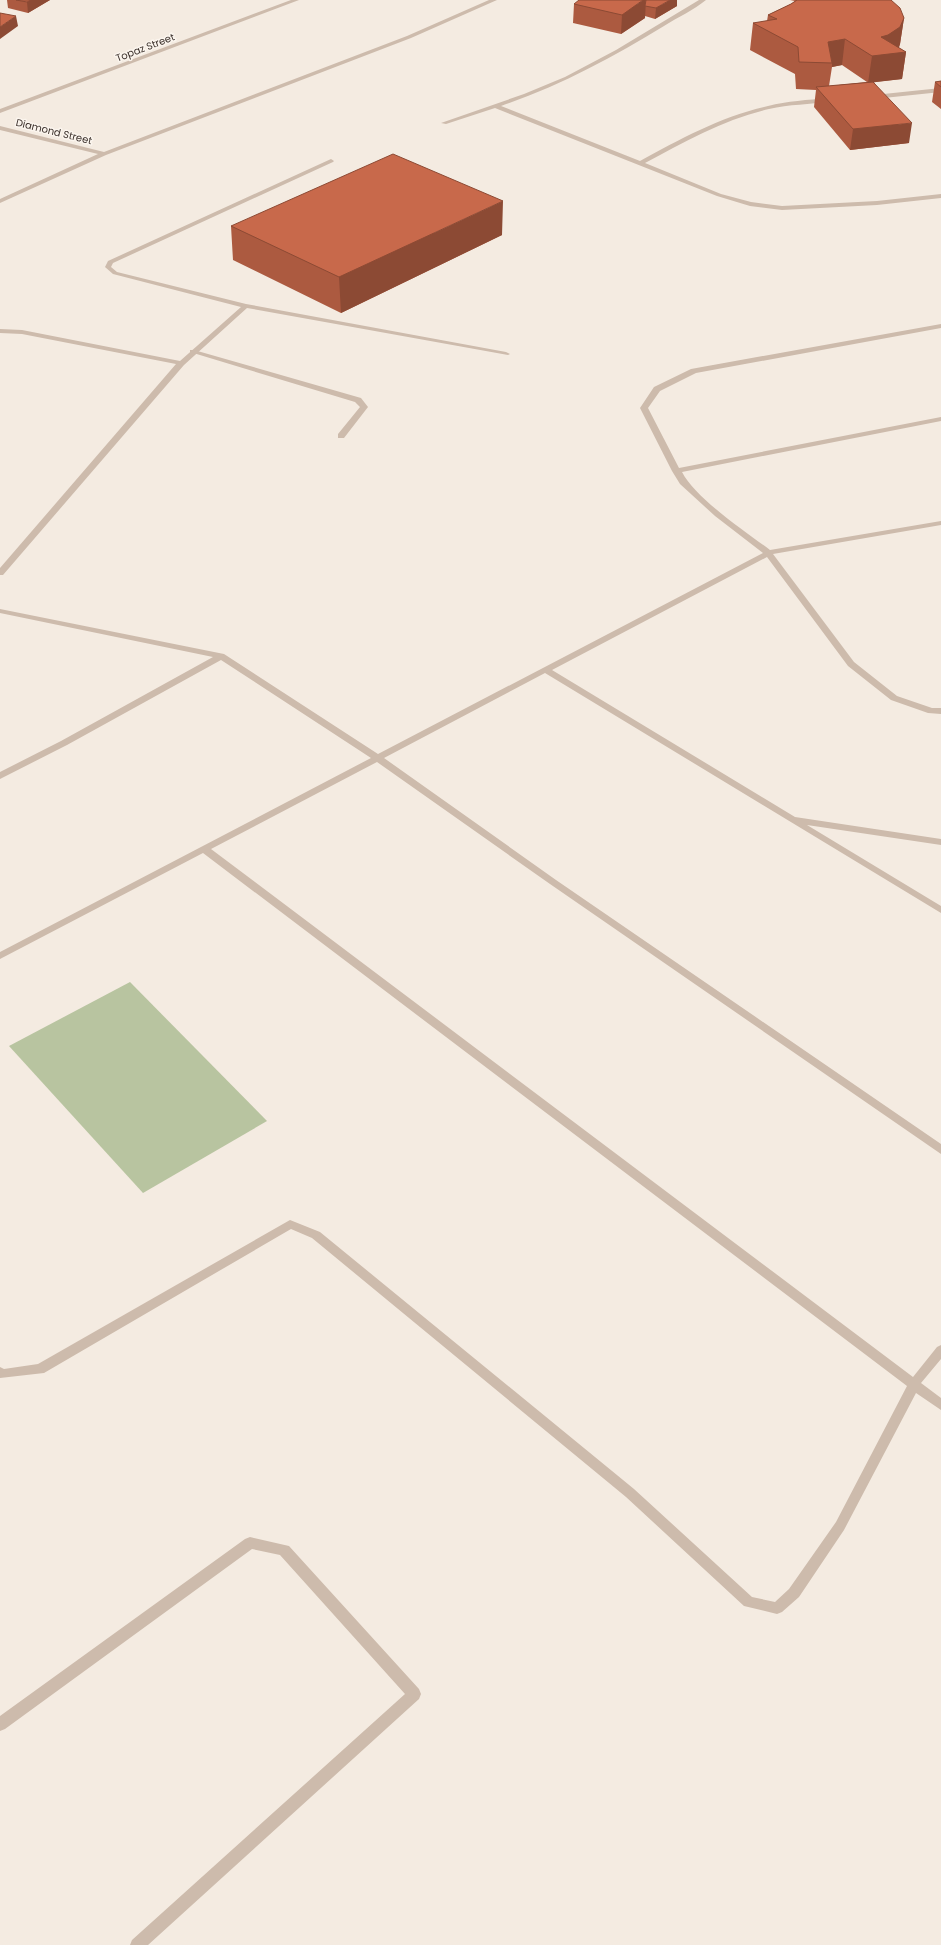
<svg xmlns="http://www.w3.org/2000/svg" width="941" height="1945" viewBox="0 0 941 1945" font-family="Poppins,sans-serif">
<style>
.green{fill:#b8c4a0}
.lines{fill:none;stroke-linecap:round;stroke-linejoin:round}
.service{fill:#cdbbac;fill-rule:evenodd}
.minor{fill:#cdbbac;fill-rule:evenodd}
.wall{fill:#ac5a40;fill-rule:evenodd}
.shaded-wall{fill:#8c4a34}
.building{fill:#c8694b;stroke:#8c4a34}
.labels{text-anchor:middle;stroke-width:3;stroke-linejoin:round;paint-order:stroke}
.far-street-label{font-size:10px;fill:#3b302b;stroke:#fbf5ee}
</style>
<rect width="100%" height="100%" fill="#f4ebe1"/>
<path class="green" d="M130,982L267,1121L143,1193L9,1046Z"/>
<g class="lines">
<path class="service" d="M190,350H194L361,398L368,407L344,438H338V434L360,407L355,402L190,352Z"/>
<path class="minor" d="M291,0H299L0,113V109Z
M489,0H497L411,38L106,155L0,203V199L98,154L0,130V126L104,152L407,36Z
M699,0H706C694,10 678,17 664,26C612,58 559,86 501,106L640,161C680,139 722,116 768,106C787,101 808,100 828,98L831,100L830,101C810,105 789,104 769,109C725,119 684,142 645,163L721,194L751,202L782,206L877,201L941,194V198L877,205L782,210L750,206L717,196L495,108L446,124L441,123L524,94L565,77L616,50Z
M941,88V92L874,99L871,97L874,95Z
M331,159L334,161L333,162L113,263L111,267L117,272L246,304L506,352L510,354L508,355L247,308L184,365L3,575H0V568L176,364L22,334L0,333V329L22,330L180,361L241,307L113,274L105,267L108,261Z
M941,324V328L696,373L660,391L648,408L679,468L941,417V421L682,472C695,498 746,532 770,550L941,521V525L773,554L854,662L897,696L932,708H941V714L928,713L891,700L848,666L767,557L552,670L795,817L941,839V845L807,825L941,906V913L545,673L384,758L556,880L941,1144V1154L550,884L377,762L211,849L913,1377L937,1347L941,1345V1359L921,1383L941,1398V1410L916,1393L844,1530L799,1597L782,1612L777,1614L744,1606L626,1497L312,1238L291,1229L44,1373L0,1378V1367L4,1369L38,1364L290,1220L320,1232L634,1489L752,1597L775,1602L789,1589L836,1522L907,1386L203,853L0,959V952L371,758L221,660L67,745L0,779V772L61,741L213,657L0,613V609L224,654L378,754L763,553L715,516L680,484L672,471L640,408L654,387L691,369Z
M250,1537L289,1546L419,1689L421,1694L419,1699L148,1945H130L132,1940L405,1694L280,1555L252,1549L5,1729L0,1731V1716L245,1539Z"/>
</g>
<path class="wall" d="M7,0H50L28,13L8,8Z
M790,0H891L904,18L900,44L899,48L906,52L902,79L874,82L909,143L850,150L814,107L816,90L796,89L795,74L750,50L753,23L767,21L768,15L791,4L795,1ZM842,65L867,82L829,86L832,67Z
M574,4L677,6L655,19L645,16V18L621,34L573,23Z
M941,81V109L932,102L935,82Z
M231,226L502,235L341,313L233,260Z"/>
<path class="shaded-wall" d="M31,0H50L28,13L27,2Z
M643,0H646L645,18L621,34L622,15Z
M670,0H677V6L655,19L656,8Z
M16,16L18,26L0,39V27Z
M904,18L900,44L896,53L906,52L902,79L868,83L872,56L881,37Z
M845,39L842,65L832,67V63L828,42Z
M912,123L909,143L850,150L853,129Z
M503,201L502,235L341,313L339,277Z"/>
<path class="building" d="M16,0H31L27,2Z
M579,0H643L622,15L574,4Z
M646,0H670L656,8L645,6Z
M797,0H891L900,8L904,18L900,27L888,35L881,37L906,52L872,56L845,39L828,42L832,63L799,62L798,47L753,23L777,19L768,15L791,4Z
M0,13L16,16L0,27Z
M941,81V87L935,82Z
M873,82L912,123L853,129L816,87Z
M393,154L503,201L339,277L231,226Z"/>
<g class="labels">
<g class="far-street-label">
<text transform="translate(145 47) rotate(-21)" y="4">Topaz Street</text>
<text transform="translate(54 131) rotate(14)" y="4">Diamond Street</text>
</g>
</g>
</svg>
